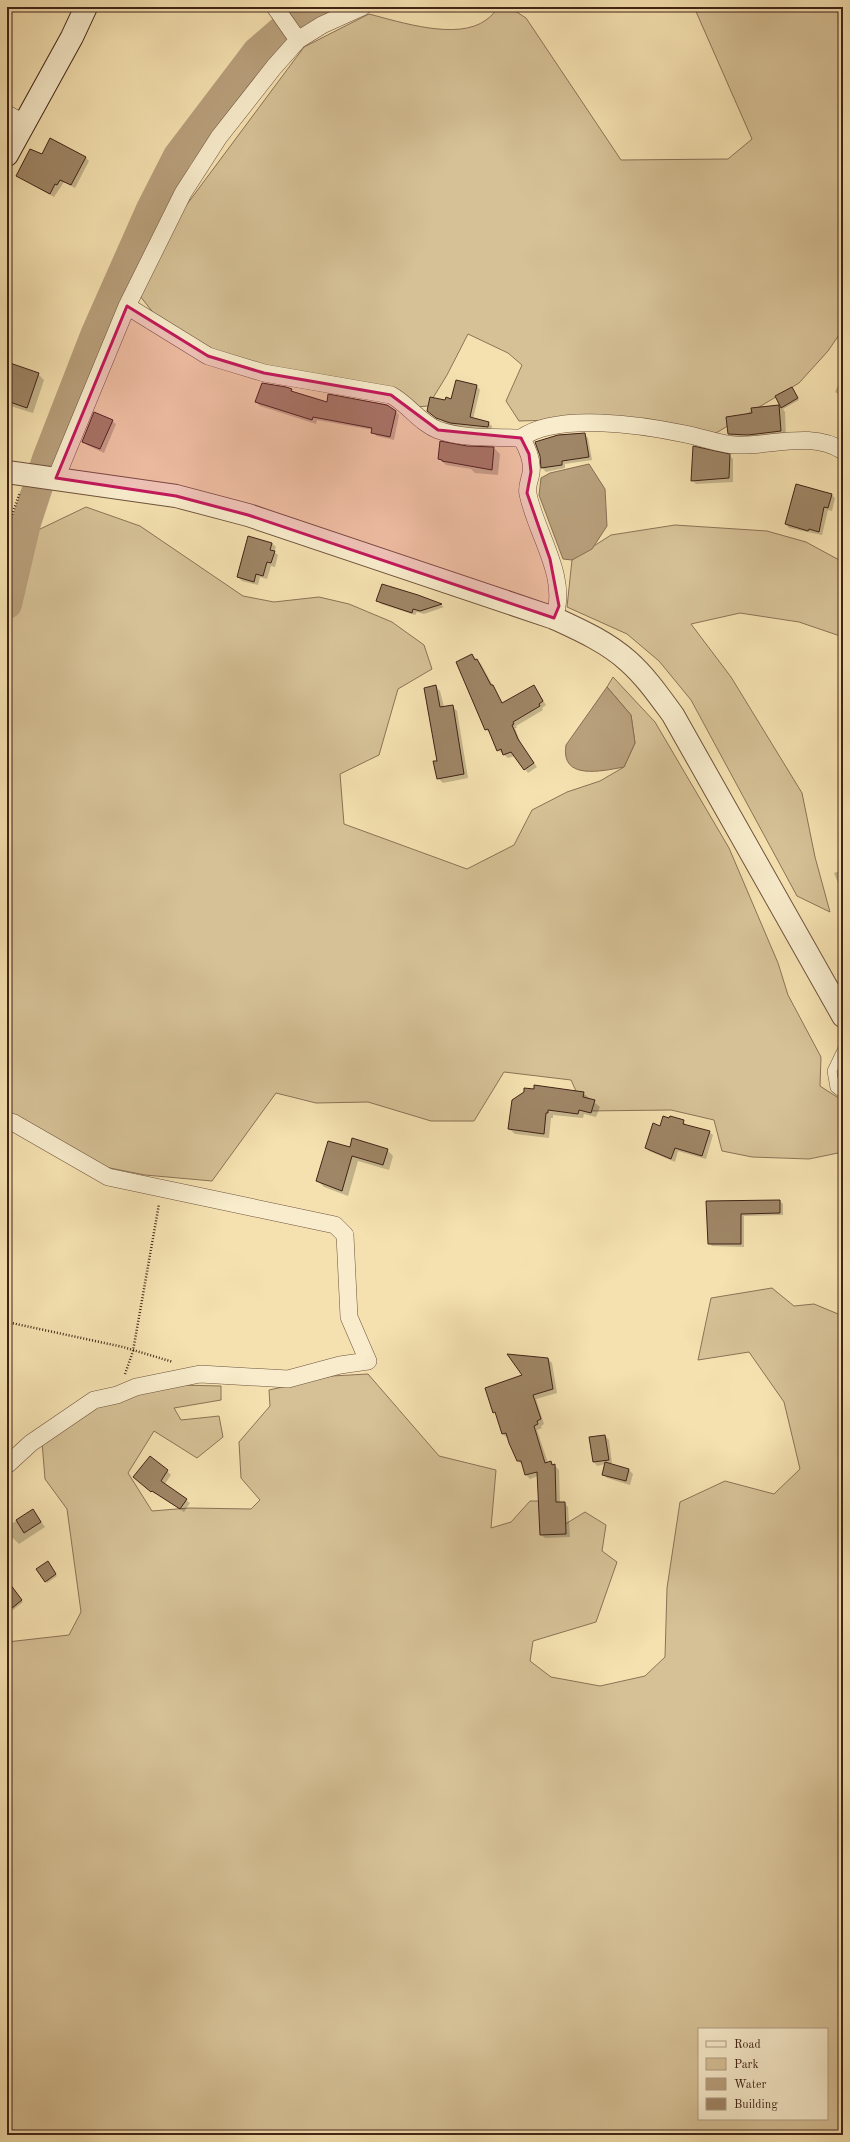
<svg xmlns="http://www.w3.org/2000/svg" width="850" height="2142" viewBox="0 0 850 2142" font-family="'Old Standard TT',serif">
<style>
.green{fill:#d6c196;stroke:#8c7256;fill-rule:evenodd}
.water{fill:#b8a07c;stroke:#886e53}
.shadow{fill:#0003}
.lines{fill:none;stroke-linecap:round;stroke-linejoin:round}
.river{stroke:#b8a07c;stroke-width:30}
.building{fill:#9f8666;stroke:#412316}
.service-casing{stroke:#6e523c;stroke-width:10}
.minor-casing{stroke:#6e523c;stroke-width:18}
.tertiary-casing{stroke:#6e523c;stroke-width:24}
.secondary-casing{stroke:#412316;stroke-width:24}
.path{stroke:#412316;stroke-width:2.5;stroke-dasharray:1 2;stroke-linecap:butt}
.service{stroke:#f8eccc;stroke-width:9}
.minor{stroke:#f8eccc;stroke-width:17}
.tertiary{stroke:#f8eccc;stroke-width:22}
.secondary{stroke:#f8eccc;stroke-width:22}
.marked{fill:#c2185b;fill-opacity:0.2;stroke:#c2185b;stroke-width:3;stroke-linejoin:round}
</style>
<rect width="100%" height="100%" fill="#f5e1b0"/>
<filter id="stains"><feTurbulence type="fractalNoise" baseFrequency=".005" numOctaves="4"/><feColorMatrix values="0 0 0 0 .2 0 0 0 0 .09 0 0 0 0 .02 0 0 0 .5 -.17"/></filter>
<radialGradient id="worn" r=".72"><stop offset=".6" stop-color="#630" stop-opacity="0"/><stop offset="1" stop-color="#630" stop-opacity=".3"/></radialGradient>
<path class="green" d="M499,7H509L526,18L621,160L728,159L752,139L694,7H843V329L828,351L799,383L716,433L590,419L519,421L506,401L522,365L508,353L468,334L447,375L428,406L415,407L220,354L159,320L140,296L176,219L304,47L369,14C400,22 458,41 486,20C491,17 495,11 499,7Z
M86,507L140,526L243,596L274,602L319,597L349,604L392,622L424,645L432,669L398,689L379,755L340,774L344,824L467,869L514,845L532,810L567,792L600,781L624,767L635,743L631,715L607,687L613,677L655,722L729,848L778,963L788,995L821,1057L820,1086L843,1101V1152L809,1159L752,1157L722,1151L714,1120L671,1110L585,1111L571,1080L504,1072L474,1121H431L368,1102L316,1103L276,1093L212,1181L145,1175L90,1164L7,1113V620L24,546L38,530Z
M675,525L767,531L806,542L841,561L843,574V637L799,622L740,613L691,624L731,677L802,793L815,857L830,912L797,896L691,700L659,661L627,634L567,607L572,560L611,535Z
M772,1288L794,1306L814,1304L843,1316V2135H7V1642L69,1635L81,1612L67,1509L45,1479L42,1442L88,1409L122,1396L178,1385L221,1386V1400L174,1408L181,1420L219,1416L223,1437L197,1458L154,1431L128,1473L152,1511L189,1508L251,1509L260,1500L241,1478L239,1442L270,1406L269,1390L332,1376L368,1374L439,1456L496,1470L491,1528L511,1522L530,1501H554L553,1528L567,1523L585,1512L606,1525L602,1551L617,1562L596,1622L533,1641L530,1661L551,1677L600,1686L645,1676L665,1657L667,1588L680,1502L725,1481L774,1494L800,1469L784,1402L749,1352L698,1360L711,1298ZM699,2029H827V2119H699Z"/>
<path class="water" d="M589,464L605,489L607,526L592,549L572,560L563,559L539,495L541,478L550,473Z
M607,687L631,715L635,743L624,767C602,771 560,781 566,745Z"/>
<path class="shadow" d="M42,155L85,157L89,161L75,188L64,182L54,197L17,176Z
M7,364L38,374L44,380L33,413L7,405Z
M842,377L843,378V397L835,392Z
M456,382L477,386L480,390L473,419L488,423L492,426L491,430L464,428L447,424L431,414L446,401L452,400Z
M792,388L799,400L783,409L785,412L786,437L735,440L729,434L753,414L752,409L779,406L783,409L776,396Z
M291,390L294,393L327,403L395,411L399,415L394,440L376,436L373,430L317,420L316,424L260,406L256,402Z
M112,421L116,424L104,453L87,445L83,441Z
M584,434L588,438L592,460L565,464V468L546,472L542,468L541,456Z
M467,447L494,448L500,454L498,475L475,473L471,469L446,465L440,459Z
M729,455L733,459V482L696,484L692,480Z
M832,495L835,498L832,511L828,510L822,535L789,528L786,524Z
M272,543L276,547L274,552L278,555L275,567L271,566L267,579L260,577L258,585L242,581L238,577Z
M383,585L441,605L444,607L424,614L417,612L415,615L381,604L378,600Z
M472,655L481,664L503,704L534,686L546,705L542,708L543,710L516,726L517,728H515L521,744L537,767L528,773L515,756L508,758L498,750L491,733L486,730Z
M435,686L440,691L444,707L452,706L457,711L468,778L443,783L438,778Z
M843,865V895L834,873L842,870L841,866Z
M534,1090L583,1093L600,1107L596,1117L584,1114L583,1118L553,1115V1118H551L549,1138L515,1134L509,1129Z
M683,1121L687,1126L709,1132L713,1135L706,1159L678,1151L675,1162L649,1151L646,1147L660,1127Z
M350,1149L387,1150L393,1156L389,1170L358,1161L348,1196L324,1187L318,1181Z
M780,1201L783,1204V1215L744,1216V1247L712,1246L709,1243L707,1202Z
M548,1359L552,1363L557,1393L536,1399L544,1424L541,1426L542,1428L537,1430L548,1463L551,1462L559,1470L560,1503H564L568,1507L570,1537L545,1538L540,1534L538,1476L530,1479L526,1475L523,1465L517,1460L509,1437L507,1438L503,1434L486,1388L523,1376Z
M605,1436L609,1440L612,1463L607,1464L629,1470L633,1474L630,1485L607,1478L603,1474L605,1464L597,1466L594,1462Z
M167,1471L171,1475L164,1485L190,1503L184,1512L156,1493L155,1494L137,1480Z
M33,1510L45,1527L19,1544L13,1538L7,1544V1516L13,1523Z
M49,1564L57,1576L47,1583L46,1581Z
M14,1590L23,1602L13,1610L7,1602V1592Z"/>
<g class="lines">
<path class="river" d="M7,604L26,523L47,459L96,333L151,209L178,156L257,52L294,20L314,7"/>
</g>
<path class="building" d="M50,138L86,157L71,185L60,180L57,185L55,184L50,194L16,176L30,149L42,154Z
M7,362L39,373L27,408L7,401Z
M456,380L477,385L470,417L489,422L488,427L450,423L436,418L427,411L430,397L445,400L446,397L451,399Z
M262,383L286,387L292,389L291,391L327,402L328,394L387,405L396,411L390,437L371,433L372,428L313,417L312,420L255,402Z
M792,387L798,398L781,408L775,396Z
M779,405L781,431L748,435L728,434L726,417L752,413L751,408Z
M94,412L113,420L100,449L82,442Z
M585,433L589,457L562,461V465L541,468L540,456L535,442L558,435Z
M440,441L467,446L494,447L492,470L442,461V460L438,459Z
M693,446L730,454L729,478L691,481Z
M796,484L832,494L828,508L824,507L819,532L809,529L808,531L785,524Z
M248,536L272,543L270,550L275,551L271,563L267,562L263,576L256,574L254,582L237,577Z
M382,584L418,595L442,604L420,611L413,609L412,613L376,601Z
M472,654L475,660L477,659L491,685H493L502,703L534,685L543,701L539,704L540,706L513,722L514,724L512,725L518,739L534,763L524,770L511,752L503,755L501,749L497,751L488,729L485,730L456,662Z
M436,685L440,707L453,705L464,774L437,779L433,761H437L424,688Z
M534,1085L584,1092L583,1097L595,1100L591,1113L579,1110L578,1114L548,1110V1113H546L544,1134L508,1129L512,1100L524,1092V1088L534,1089Z
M663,1116L669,1118L670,1116L684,1120L683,1124L710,1131L702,1156L675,1148L671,1159L645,1148L653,1123L660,1126Z
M352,1138L388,1149L383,1165L352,1156L342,1191L316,1181L328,1141L350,1147Z
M780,1200V1213L741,1214V1244H708L706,1201Z
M507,1354L548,1358L553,1389L533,1395L541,1419L537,1421L538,1424L534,1426L545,1463L551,1461L552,1465L555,1464L556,1502H565L566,1534L540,1535L537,1472L525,1475L521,1461H517L509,1443L506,1433L502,1434L495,1412L493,1413L485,1388L522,1375Z
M605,1435L609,1460L593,1462L589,1437Z
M150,1456L168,1470L161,1481L187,1499L180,1509L152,1491L151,1492L133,1477Z
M605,1462L629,1469L626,1481L602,1475Z
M33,1509L41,1522L24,1533L16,1520Z
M48,1561L56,1574L45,1582L36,1569Z
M7,1580L22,1600L7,1612Z"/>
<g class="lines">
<defs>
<path id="service" d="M843,1048L832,1071L835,1088L843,1094"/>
<path id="minor" d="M275,7L298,40
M7,114L24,123
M127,306L208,356L264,373L391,395C408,404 420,423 438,430C463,439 494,437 521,438C527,447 533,461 531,473C530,480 526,487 528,494C536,534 569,577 554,618
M521,438C557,412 642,425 685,434C701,437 719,444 735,445C770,447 811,430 843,451
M56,478L127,306L183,193L219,137L274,67L298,40L322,25L362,7
M7,1121L14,1123L108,1177L335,1225L345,1235L349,1317L368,1361L340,1365L288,1379L200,1374L136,1387L117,1395L94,1400L31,1443L7,1465"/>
<path id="tertiary" d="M7,472L176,496L248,515L554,618C580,630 607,642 628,661C646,677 659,696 673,715L843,1016"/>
<path id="secondary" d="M7,155L72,37L86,7"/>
</defs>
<use href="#service" class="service-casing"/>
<use href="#minor" class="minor-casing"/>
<use href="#tertiary" class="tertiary-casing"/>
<use href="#secondary" class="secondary-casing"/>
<path class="path" d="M7,529L20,492
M7,1322L123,1347L173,1362
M125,1374L133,1351L159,1204"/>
<use href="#service" class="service"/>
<use href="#minor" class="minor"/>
<use href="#tertiary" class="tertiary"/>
<use href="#secondary" class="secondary"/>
</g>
<path class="marked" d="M127,306L208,356L264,373L391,395L438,430L521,438L529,454L531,472L527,493L550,559L559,606L554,618L248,515L176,496L56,478Z"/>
<rect width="850" height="2142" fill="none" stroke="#f5e1b0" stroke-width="24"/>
<rect x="8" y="8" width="834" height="2126" fill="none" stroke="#412316" stroke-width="2"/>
<rect x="12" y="12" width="826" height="2118" fill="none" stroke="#412316"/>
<rect x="698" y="2028" width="130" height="92" fill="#f8eccc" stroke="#af9c83"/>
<rect x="706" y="2041" width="20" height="6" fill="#f8eccc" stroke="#af9c83"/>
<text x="734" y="2048" font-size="12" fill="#412316">Road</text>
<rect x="706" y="2058" width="20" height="12" fill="#d6c196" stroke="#af9c83"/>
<text x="734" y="2068" font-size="12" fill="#412316">Park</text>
<rect x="706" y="2078" width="20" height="12" fill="#b8a07c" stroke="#af9c83"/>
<text x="734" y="2088" font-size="12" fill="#412316">Water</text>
<rect x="706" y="2098" width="20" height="12" fill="#9f8666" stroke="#af9c83"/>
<text x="734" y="2108" font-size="12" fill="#412316">Building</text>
<rect width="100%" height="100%" filter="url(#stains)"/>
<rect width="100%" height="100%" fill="url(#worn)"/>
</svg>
